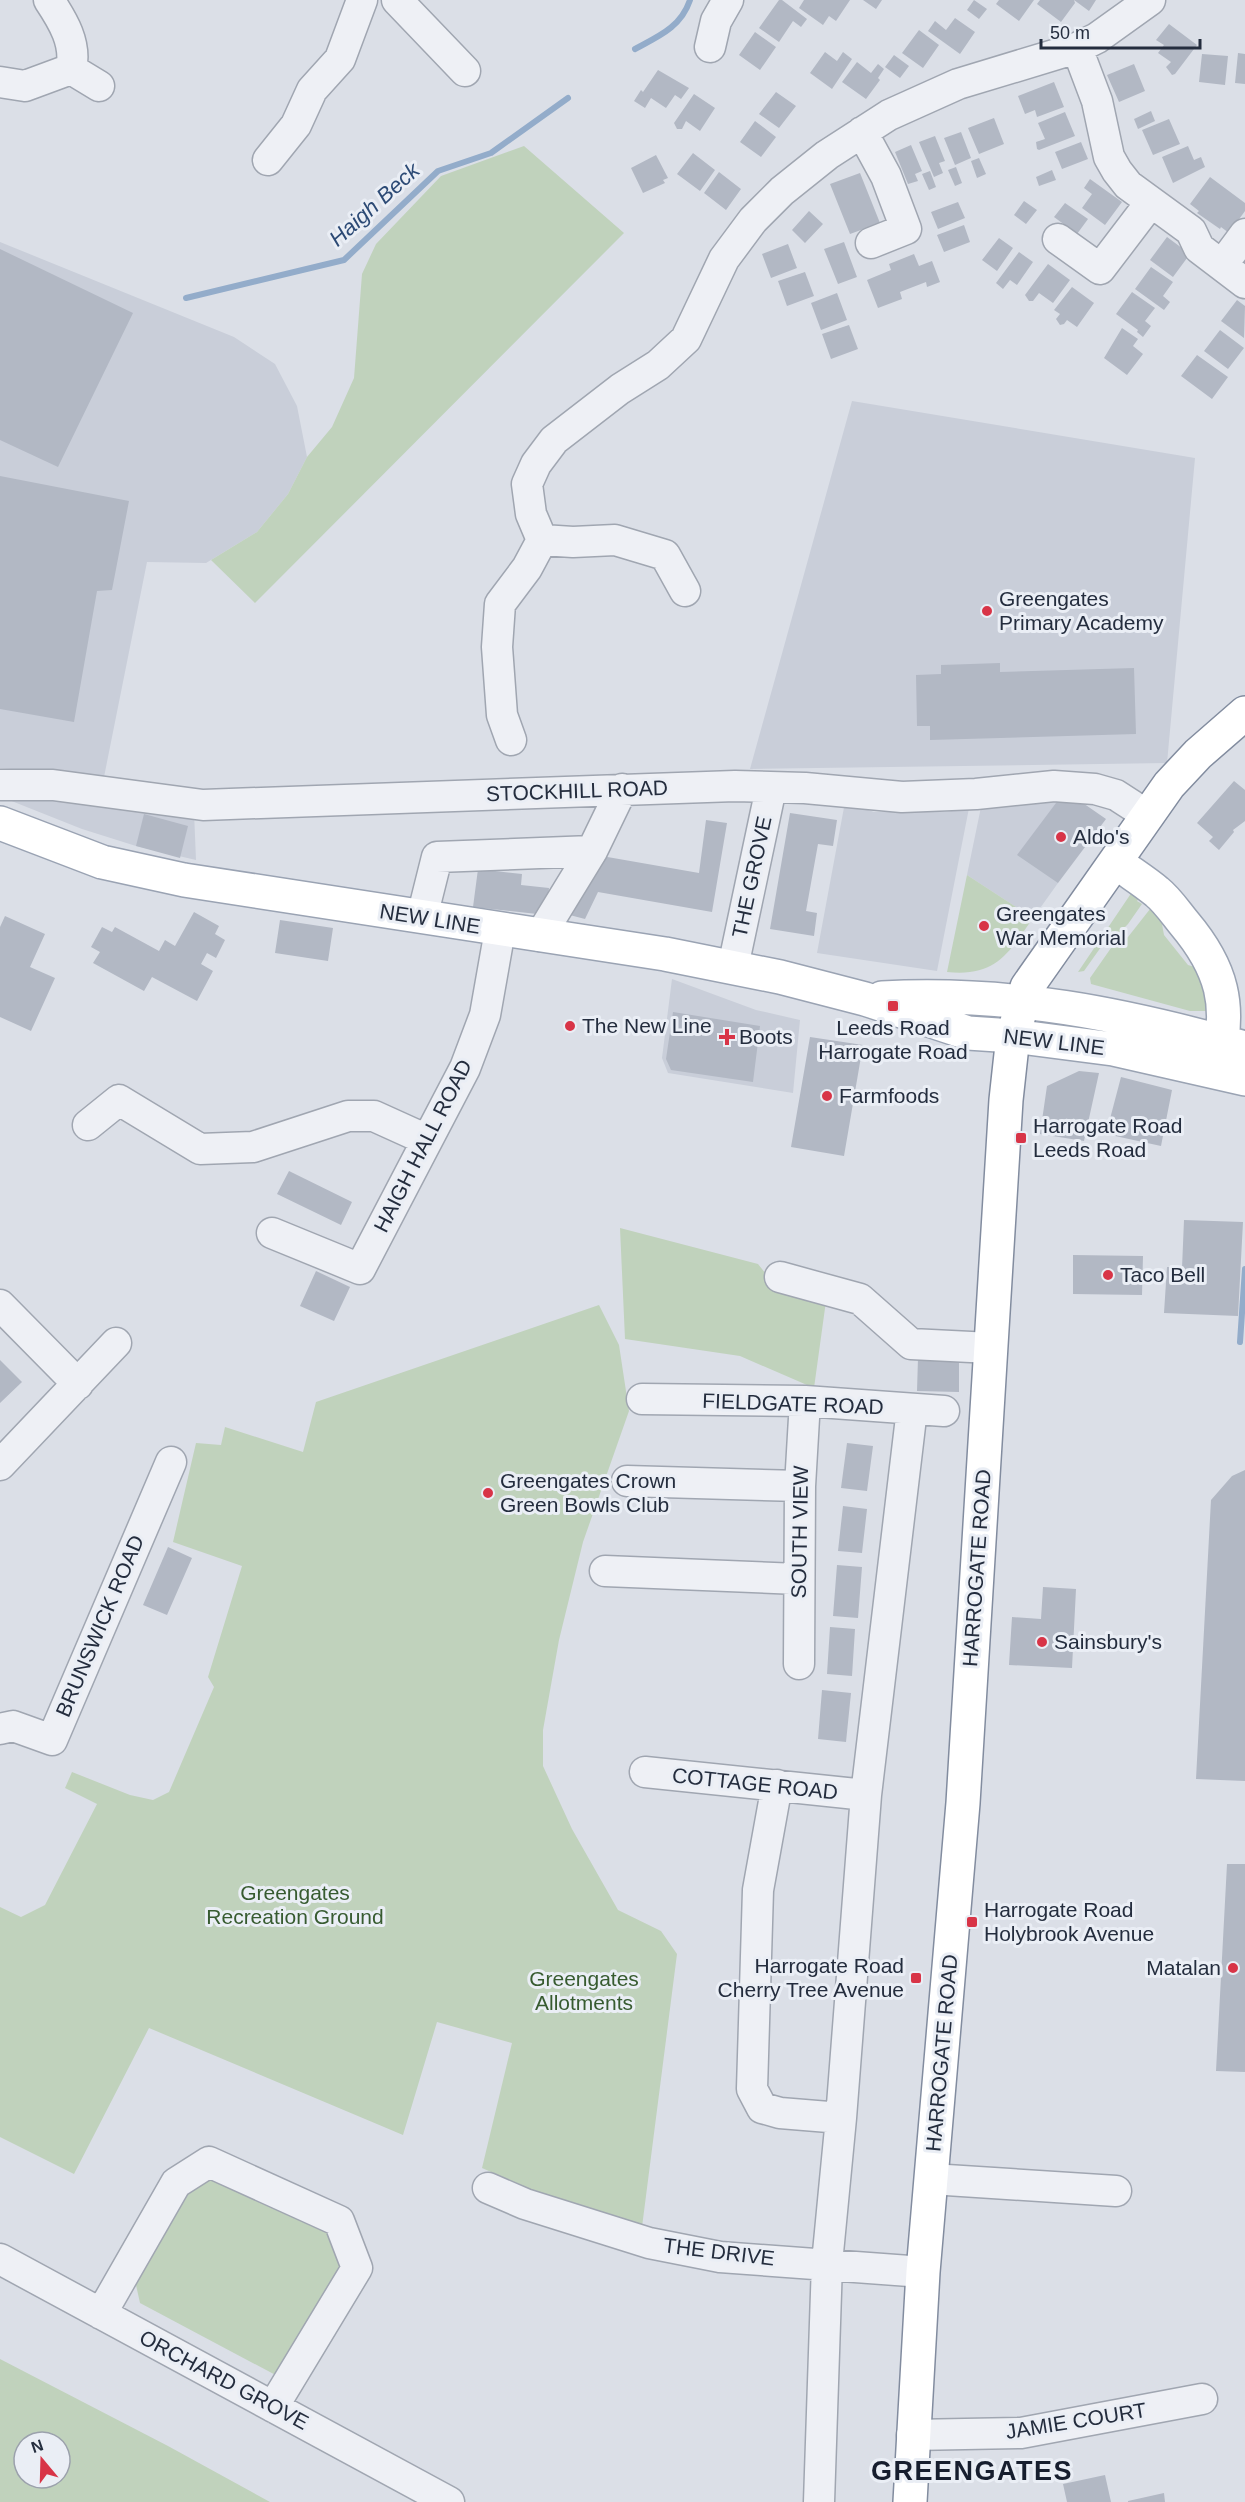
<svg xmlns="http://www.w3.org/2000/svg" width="1245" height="2502" viewBox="0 0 1245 2502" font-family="Helvetica,sans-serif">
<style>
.built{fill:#c9ced9}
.green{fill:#c0d2bc;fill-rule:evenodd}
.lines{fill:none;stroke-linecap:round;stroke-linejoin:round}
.stream{stroke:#93acca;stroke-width:6}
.building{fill:#b2b8c4}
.minor-casing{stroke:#a0a6b1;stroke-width:33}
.major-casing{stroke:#9aa3b3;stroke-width:36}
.highway-casing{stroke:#828c9f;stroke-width:36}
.minor{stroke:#eef0f5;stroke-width:30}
.major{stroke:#fff;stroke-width:33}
.highway{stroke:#fff;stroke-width:33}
.poi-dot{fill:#d83447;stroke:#eaeef5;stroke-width:2}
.labels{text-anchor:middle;stroke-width:6;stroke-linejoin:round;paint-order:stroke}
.poi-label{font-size:21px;fill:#242d3e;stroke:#eaeef5;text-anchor:start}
.street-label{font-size:21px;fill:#242d3e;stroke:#eaeef5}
.park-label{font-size:21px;fill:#375b30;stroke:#eaeef5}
.water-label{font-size:22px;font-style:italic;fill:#2c4a75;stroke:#eaeef5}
.district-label{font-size:27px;font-weight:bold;letter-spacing:1.5px;fill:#171e2e;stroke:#eaeef5}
</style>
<rect width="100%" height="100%" fill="#dbdfe7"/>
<path class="built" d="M0,242L234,337L275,364L297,406L307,457L288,494L257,532L206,563L147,562L104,777L0,768Z
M852,401L1195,458L1167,763L750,769Z
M38,795L194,812L196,860L136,846L82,829L9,800Z
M1059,799L1058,883L1033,918L967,875L981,807Z
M845,802L874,812H945L969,808L937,971L817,953Z
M672,979L756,1010L800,1020L793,1093L668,1073L662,1058Z"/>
<path class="green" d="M524,146L624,233L255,603L211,560L257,532L288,494L307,457L332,427L354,378L362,274L376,244L441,176Z
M967,875L1033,918C1008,954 996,977 947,972Z
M1132,892L1141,896L1137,901L1142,904L1128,924L1119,933L1106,940L1084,971L1078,972Z
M1154,904L1159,908L1164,935L1188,965L1198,968L1204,984L1208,1011H1190L1091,984L1090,978L1111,948L1128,937Z
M620,1228L758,1264L777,1288L826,1301L814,1388L740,1356L625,1339Z
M599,1305L619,1345L629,1411L583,1542L559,1640L543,1730V1766L572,1829L618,1910L661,1931L677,1954L642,2227L548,2197L482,2168L512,2043L437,2022L403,2135L149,2028L74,2174L0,2137V1907L21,1917L45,1905L97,1804L65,1788L72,1772L130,1795L153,1800L169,1792L214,1687L208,1677L242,1566L173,1542L196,1443L221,1445L225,1427L303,1452L316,1402Z
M210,2168L343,2233L349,2265L283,2379L140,2303L136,2285L187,2183Z
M0,2359L168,2446L270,2502H0ZM24,2442H60V2478H24Z"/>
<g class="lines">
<path class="stream" d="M635,49C659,36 681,27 690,0
M186,298L344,260L438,171L491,153L568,98
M1240,1342L1245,1269"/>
</g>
<path class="building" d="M779,0H782L807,19L801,27L793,21L779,42L759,28Z
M804,0H850L836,21L829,16L823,25L799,8Z
M863,0H882L876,9Z
M974,0L987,9L979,19L967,10Z
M999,0H1034L1019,21L996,4Z
M1040,0H1096L1089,11L1074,0L1075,3L1061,22L1037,4Z
M955,18L975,32L960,54L928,31L935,21L946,30Z
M1169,24L1197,45L1175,74L1172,75L1166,67L1171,62L1158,53L1164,45L1156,40Z
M919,30L939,45L923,68L902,53Z
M755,32L776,47L760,70L739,55Z
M825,52L837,61L843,52L852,59L832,89L810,73Z
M1238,53L1245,54V84L1235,83Z
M1202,54L1228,56L1225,85L1199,82Z
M894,55L909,66L900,78L885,67Z
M857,62L871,73L878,64L884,69L878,78L880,80L866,99L842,82Z
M1134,64L1145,91L1119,102L1107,75Z
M658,70L689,88L681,99L675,95L666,108L651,98L645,108L634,101L641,90L643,92Z
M1054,82L1064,107L1037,117L1035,110L1025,114L1018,96Z
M776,92L796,106L779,128L759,114Z
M694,94L715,108L700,131L686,121L682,129H677L674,123Z
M1151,111L1155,121L1138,129L1134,119Z
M1065,112L1075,136L1039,150L1037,149L1036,142L1045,139L1038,123Z
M994,118L1004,144L979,154L968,128Z
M1169,119L1180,144L1153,155L1142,130Z
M755,121L776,137L761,157L740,142Z
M961,132L971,158L955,165L944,138Z
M935,136L945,161L939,163L943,173L934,177L919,142Z
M1081,142L1088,159L1062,169L1055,152Z
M911,145L922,171L915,174L918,181L908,184L895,152Z
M1188,146L1194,160L1201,157L1205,167L1173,183L1162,157Z
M693,153L715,170L700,191L677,174Z
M656,155L668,178L663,180L665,183L643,193L631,168Z
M979,158L986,174L977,178L971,161Z
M956,167L962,183L955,186L948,170Z
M1052,170L1056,180L1039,186L1036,177Z
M930,171L936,187L929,190L922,174Z
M719,172L741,189L726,210L704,193Z
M860,173L880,223L850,234L830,184Z
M1210,177L1245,203V211L1229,233L1221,227L1220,229L1197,213L1199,211L1190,204Z
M1090,179L1122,202L1105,225L1082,208L1092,194L1084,188Z
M1024,201L1037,210L1026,224L1014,215Z
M958,202L965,218L938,229L931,212Z
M1065,203L1088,219L1077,234L1054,217Z
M809,211L823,224L805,243L792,230Z
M964,225L970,242L944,252L937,235Z
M1167,237L1190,254L1173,277L1150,260Z
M999,238L1013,248L997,271L982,260Z
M844,242L857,277L838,284L824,249Z
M788,244L797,268L771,278L762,254Z
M0,249L133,313L58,467L0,440Z
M1019,252L1033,262L1017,285L1010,280L1003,289L996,283Z
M914,254L919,266L932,261L940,282L927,287L926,282L900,292L902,299L878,308L867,280L891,270L889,264Z
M1048,264L1070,280L1053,303L1039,293L1033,301H1029L1025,295Z
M1151,267L1173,282L1163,296L1170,302L1164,310L1135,289Z
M805,272L814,296L787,306L778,281Z
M1072,287L1094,303L1077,327L1067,320L1064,324L1060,325L1056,319L1060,314L1054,310Z
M1132,292L1155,308L1145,321L1151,326L1143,337L1137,332L1138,330L1116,314Z
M837,293L847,320L821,330L811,303Z
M1237,300L1245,306L1244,338L1221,321Z
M849,325L858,349L831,359L822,334Z
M1122,328L1138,339L1133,346L1143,354L1127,375L1104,358Z
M1220,330L1244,348L1228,369L1204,351Z
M1197,355L1228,377L1212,399L1181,376Z
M0,476L129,501L112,590L97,591L74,722L0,709Z
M1000,663V672L1134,668L1136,734L930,740V726H917L916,675L941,674V665Z
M1234,781L1245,790V821L1233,830L1234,832L1219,850L1209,841L1213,837L1197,823Z
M1059,799L1080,801L1106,819L1058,883L1017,855Z
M790,813L837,820L833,846L818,844L806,911L817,913L814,936L770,929Z
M144,814L188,826L180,858L136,846Z
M706,820L727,823L712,912L598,892L585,919L562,913L596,855L699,873Z
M478,869L522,874L521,885L549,888L546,915L473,907Z
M194,912L219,926L215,934L225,940L216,958L207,953L201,964L213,971L197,1001L152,977L144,991L93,963L100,952L91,947L102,927L112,932L115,927L159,951L165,940L175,946Z
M5,916L45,934L30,967L55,978L31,1031L0,1017V927Z
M280,920L333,928L328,961L275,953Z
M673,1012L760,1026L753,1082L671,1070L666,1059Z
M810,1037L863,1045L844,1156L791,1147Z
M1079,1071L1099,1073L1084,1141L1040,1134L1047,1086Z
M1121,1077L1172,1090L1161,1146L1106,1134Z
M289,1171L352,1202L341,1225L277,1194Z
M1184,1220L1243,1222L1238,1316L1164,1313L1167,1267L1182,1268Z
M1073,1255L1143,1256L1142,1295L1073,1294Z
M316,1271L350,1287L334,1321L300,1306Z
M918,1358L959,1359V1392L917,1391Z
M0,1360L22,1382L0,1403Z
M847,1443L873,1446L867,1491L841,1488Z
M1245,1470V1781L1196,1779L1211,1500L1232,1476Z
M843,1506L867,1509L862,1553L838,1551Z
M168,1547L192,1558L167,1615L143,1605Z
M837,1565L862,1567L858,1618L833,1616Z
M1043,1587L1076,1589L1072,1668L1009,1665L1012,1617L1041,1619Z
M830,1627L855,1629L852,1676L827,1674Z
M822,1690L851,1693L846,1742L818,1739Z
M1227,1864H1245V2072L1216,2071Z
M1105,2475L1111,2502H1067L1063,2484Z
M1164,2493L1165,2502H1128V2501Z"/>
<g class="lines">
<defs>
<path id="minor" d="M397,0L465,71
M710,47L716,21L728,0
M1077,48L1097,101L1109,157L1117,171L1128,185L1191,231L1199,248L1245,283
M71,69L99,86
M0,82L25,86L71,69C77,44 63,21 49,0
M862,132L886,176L906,229L871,243
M268,160L296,125L312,90L340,59L362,0
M1058,239L1100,269L1151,202
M1222,265L1245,234
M542,540L573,542L615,540L665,555L685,591
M511,740L502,715L497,647L500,604L527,568L542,540L531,514L527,484L536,464L554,440L620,389L658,365L686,339L724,259L753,220L782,191L827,155L889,115L958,84L1077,48L1097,38L1150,0
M0,785H53L203,805L735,786L805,788L902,797L976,794L1054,786L1095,789L1116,795L1147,815
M422,917L437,857L592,851
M540,936L592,851L622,789
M733,967L771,788
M88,1125L119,1100L200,1149L253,1147L348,1116H374L427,1140
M272,1233L360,1269L465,1068L485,1015L500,930
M780,1277L860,1299L911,1344L991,1348
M0,1305L78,1384
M642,1399L805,1401L944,1411
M0,1465L116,1343
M627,1481L800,1486
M605,1571L798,1579
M799,1664L800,1486L805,1401
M0,1729L13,1726L52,1740L171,1462
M645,1772L866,1795
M777,1785L758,1890L752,2089L762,2108L780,2113L841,2118
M931,2179L1116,2191
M488,2188L525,2204L649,2243L720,2257L923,2272
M0,2259L449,2502
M101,2314L176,2183L209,2162L339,2221L357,2268L273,2407
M912,2435L1021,2433L1202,2399
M819,2502L827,2263L841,2118L866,1795L912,1409"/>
<path id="major" d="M0,823L102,862L184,880L665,954L780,977L865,999L968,1033L1013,1036L1113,1049L1245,1079
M1116,862C1129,872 1144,881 1157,892C1167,900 1175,912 1184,923C1222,968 1232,1006 1217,1063
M882,998C1010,991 1123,1014 1245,1048"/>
<path id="highway" d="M910,2502L923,2272L963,1803L1006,1100L1013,1036L1027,987L1169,785L1198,754L1245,713"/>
</defs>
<use href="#minor" class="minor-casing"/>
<use href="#major" class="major-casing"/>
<use href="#highway" class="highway-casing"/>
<use href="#minor" class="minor"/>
<use href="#major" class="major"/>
<use href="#highway" class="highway"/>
</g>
<g class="poi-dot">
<circle cx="987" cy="611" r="6"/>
<circle cx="1061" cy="837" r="6"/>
<circle cx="984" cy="926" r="6"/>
<rect x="887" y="1000" width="12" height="12" rx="3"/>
<circle cx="570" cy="1026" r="6"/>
<path d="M724 1028h6v6h6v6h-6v6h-6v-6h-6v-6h6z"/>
<circle cx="827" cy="1096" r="6"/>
<rect x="1015" y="1132" width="12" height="12" rx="3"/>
<circle cx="1108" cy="1275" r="6"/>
<circle cx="488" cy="1493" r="6"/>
<circle cx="1042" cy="1642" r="6"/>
<rect x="966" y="1916" width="12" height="12" rx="3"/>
<circle cx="1233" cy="1968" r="6"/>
<rect x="910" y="1972" width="12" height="12" rx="3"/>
</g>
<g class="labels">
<g class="poi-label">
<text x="999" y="606">Greengates<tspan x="999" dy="24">Primary Academy</tspan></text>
<text x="1073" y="844">Aldo's</text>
<text x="996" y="921">Greengates<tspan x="996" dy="24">War Memorial</tspan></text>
<text x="582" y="1033">The New Line</text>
<text x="893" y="1035" text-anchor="middle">Leeds Road<tspan x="893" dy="24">Harrogate Road</tspan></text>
<text x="739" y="1044">Boots</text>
<text x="839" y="1103">Farmfoods</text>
<text x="1033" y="1133">Harrogate Road<tspan x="1033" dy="24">Leeds Road</tspan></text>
<text x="1120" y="1282">Taco Bell</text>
<text x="500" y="1488">Greengates Crown<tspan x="500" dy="24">Green Bowls Club</tspan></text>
<text x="1054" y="1649">Sainsbury's</text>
<text x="984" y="1917">Harrogate Road<tspan x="984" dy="24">Holybrook Avenue</tspan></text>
<text x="904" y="1973" text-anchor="end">Harrogate Road<tspan x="904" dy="24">Cherry Tree Avenue</tspan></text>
<text x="1221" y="1975" text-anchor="end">Matalan</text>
</g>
<g class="street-label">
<text transform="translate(577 791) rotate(-2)" y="7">STOCKHILL ROAD</text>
<text transform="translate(752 877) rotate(-78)" y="7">THE GROVE</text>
<text transform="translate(430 919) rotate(9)" y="7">NEW LINE</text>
<text transform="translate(1054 1042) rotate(7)" y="7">NEW LINE</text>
<text transform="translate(423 1146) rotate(-63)" y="7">HAIGH HALL ROAD</text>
<text transform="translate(793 1404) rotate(2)" y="7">FIELDGATE ROAD</text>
<text transform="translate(800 1532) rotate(-89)" y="7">SOUTH VIEW</text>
<text transform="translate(977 1568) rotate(-86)" y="7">HARROGATE ROAD</text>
<text transform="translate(100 1626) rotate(-67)" y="7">BRUNSWICK ROAD</text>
<text transform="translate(755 1784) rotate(6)" y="7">COTTAGE ROAD</text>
<text transform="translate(942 2053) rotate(-85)" y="7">HARROGATE ROAD</text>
<text transform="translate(719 2252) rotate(7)" y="7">THE DRIVE</text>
<text transform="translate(224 2380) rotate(28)" y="7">ORCHARD GROVE</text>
<text transform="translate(1076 2421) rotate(-9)" y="7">JAMIE COURT</text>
</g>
<g class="park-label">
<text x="295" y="1900">Greengates<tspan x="295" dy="24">Recreation Ground</tspan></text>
<text x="584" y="1986">Greengates<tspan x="584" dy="24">Allotments</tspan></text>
</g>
<g class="water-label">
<text transform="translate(374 204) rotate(-42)" y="8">Haigh Beck</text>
</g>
<g class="district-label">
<text x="972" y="2480">GREENGATES</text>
</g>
</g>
<g transform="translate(42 2460) rotate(341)"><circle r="28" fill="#eaeef5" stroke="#9ba1ac" stroke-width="1.5"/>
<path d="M0-4.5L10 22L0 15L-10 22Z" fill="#d83447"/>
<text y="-9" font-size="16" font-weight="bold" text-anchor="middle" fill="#242d3e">N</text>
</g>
<path d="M1041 39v9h159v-9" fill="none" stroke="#242d3e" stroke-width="3"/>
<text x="1050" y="39" font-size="18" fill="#242d3e" stroke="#eaeef5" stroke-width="4.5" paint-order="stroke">50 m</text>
</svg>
